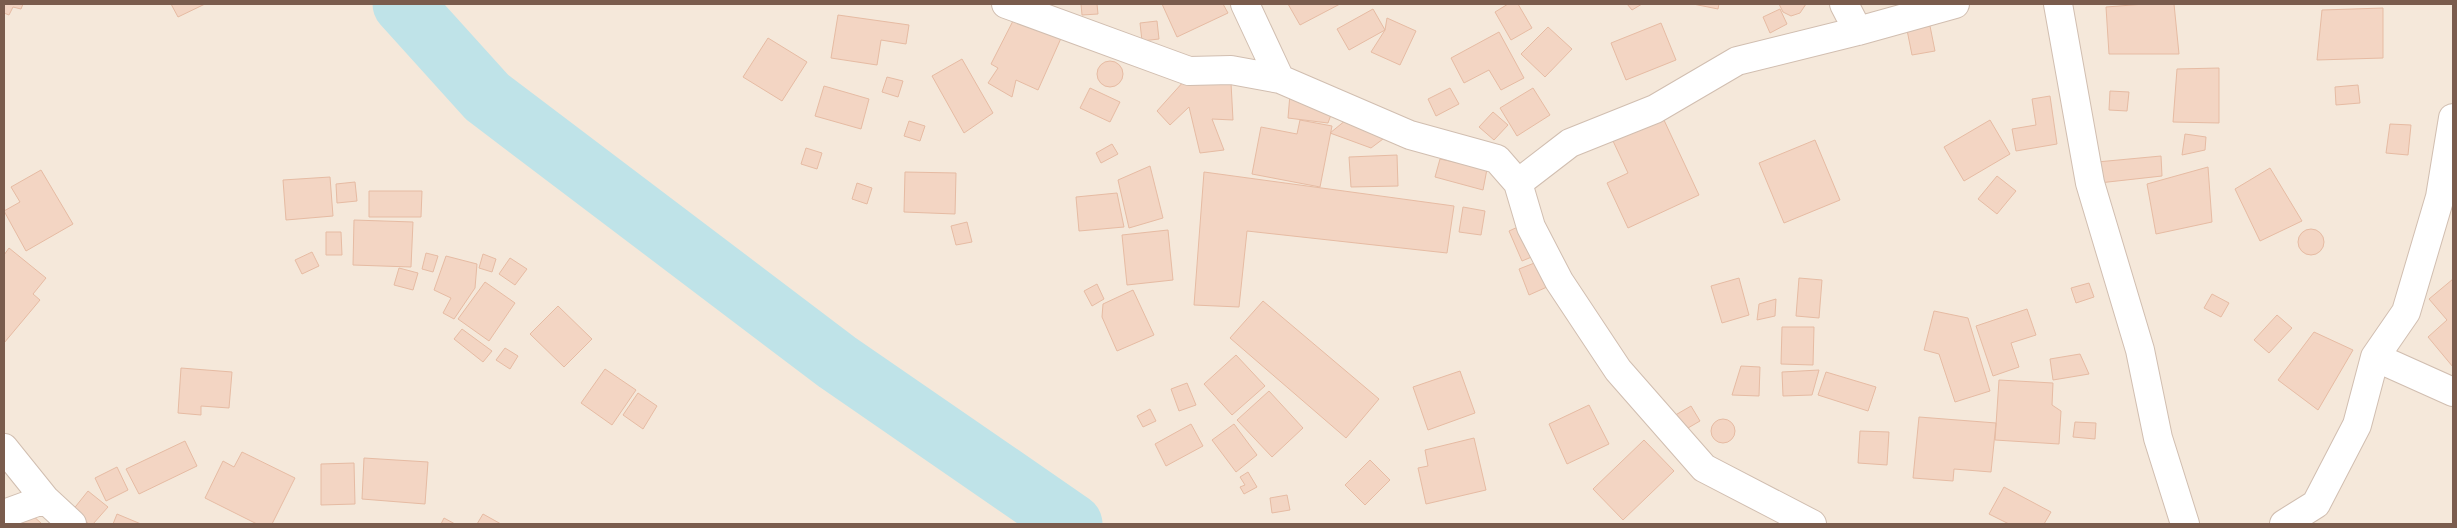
<svg xmlns="http://www.w3.org/2000/svg" width="2457" height="528" viewBox="0 0 2457 528" font-family="Barlow,sans-serif">
<style>
.residential{fill:#f5e8da}
.lines{fill:none;stroke-linecap:round;stroke-linejoin:round}
.river{stroke:#bfe3e8;stroke-width:61}
.building{fill:#f3d5c3;stroke:#e6bba3}
.minor-casing{stroke:#d1beb0;stroke-width:30}
.minor{stroke:#fff;stroke-width:28}
</style>
<rect width="100%" height="100%" fill="#fdf6ec"/>
<path class="residential" d="M4,4H2453V524H4Z"/>
<g class="lines">
<path class="river" d="M403,4L487,97L837,362L1072,524"/>
</g>
<path class="building" d="M4,4H23L21,9L13,7L9,15L4,13Z
M171,4H205L178,17Z
M1081,4H1097L1098,14L1082,15Z
M1162,4H1223L1228,13L1177,37Z
M1288,4H1340L1300,25Z
M1508,4H1518L1532,28L1511,40L1495,12Z
M1627,4H1642L1632,10Z
M1693,4H1719L1718,9Z
M1779,4H1806L1800,13L1791,16L1783,12Z
M2145,4H2174L2179,54H2109L2106,7Z
M2383,8V58L2317,60L2322,10Z
M1373,9L1385,30L1349,50L1337,29Z
M1780,9L1787,24L1770,33L1763,17Z
M838,15L909,25L906,44L881,40L877,65L831,58Z
M1015,17L1062,36L1038,90L1016,80L1012,97L988,83L998,68L991,64Z
M1387,18L1416,31L1400,65L1371,52L1385,30Z
M1157,21L1159,39L1142,41L1140,23Z
M1661,23L1676,60L1626,80L1611,43Z
M1930,26L1935,51L1912,55L1907,30Z
M1548,27L1572,49L1545,77L1521,54Z
M1499,32L1524,78L1501,90L1489,70L1464,83L1451,58Z
M768,38L807,62L782,101L743,77Z
M962,59L993,113L964,133L932,76Z
M1097 74a13 13 0 1 1 26 0a13 13 0 1 1-26 0Z
M2219,68V123L2173,122L2177,69Z
M887,77L903,81L898,97L882,92Z
M1184,81L1231,83L1233,120L1212,119L1224,150L1200,153L1189,107L1170,125L1157,111Z
M2358,85L2360,103L2336,105L2335,87Z
M824,86L869,99L861,129L815,116Z
M1090,88L1120,102L1110,122L1080,108Z
M1450,88L1459,104L1436,116L1428,99Z
M1533,88L1550,115L1517,136L1500,108Z
M2110,91L2129,92L2127,111L2109,110Z
M1290,94L1332,112L1328,123L1288,118Z
M2050,96L2057,144L2016,151L2012,129L2036,125L2032,99Z
M1493,112L1508,125L1494,140L1479,127Z
M1663,118L1699,195L1628,228L1607,183L1628,173L1613,141Z
M1300,120L1332,126L1320,187L1252,174L1261,127L1297,134Z
M1346,120L1387,136L1371,148L1330,133Z
M1990,120L2010,154L1964,181L1944,147Z
M909,121L925,126L920,141L904,136Z
M2390,124L2411,125L2408,155L2386,153Z
M2185,134L2206,137L2205,150L2182,155Z
M1815,140L1840,200L1784,223L1759,163Z
M1112,144L1118,154L1101,163L1096,153Z
M806,148L822,153L817,169L801,164Z
M1397,155L1398,186L1351,187L1349,157Z
M2161,156L2162,176L2099,183L2097,162Z
M1440,159L1487,169L1483,190L1435,177Z
M1150,166L1163,218L1129,228L1118,180Z
M2208,167L2212,222L2156,234L2147,184Z
M2270,168L2302,221L2260,241L2235,189Z
M41,170L73,224L26,251L4,211L20,202L11,187Z
M905,172L956,173L955,214L904,212Z
M1204,172L1454,206L1447,253L1247,231L1239,307L1194,305Z
M1997,176L2016,191L1997,214L1978,199Z
M330,177L333,216L286,220L283,180Z
M355,182L357,201L337,203L336,184Z
M857,183L872,188L867,204L852,199Z
M369,191H422L421,217H369Z
M1117,193L1124,227L1079,231L1076,197Z
M1463,207L1485,211L1481,235L1459,232Z
M354,220L413,222L411,267L353,265Z
M967,222L972,242L956,245L951,226Z
M1520,226L1534,256L1522,261L1509,231Z
M2298 242a13 13 0 1 1 26 0a13 13 0 1 1-26 0Z
M1168,230L1173,280L1127,285L1122,235Z
M326,232H341L342,255H326Z
M9,248L46,278L33,294L40,300L4,343V255Z
M312,252L319,266L302,274L295,260Z
M426,253L438,256L433,272L422,269Z
M483,254L496,259L492,272L479,268Z
M446,256L477,264L475,288L454,319L443,313L451,298L434,290Z
M510,258L527,269L515,285L499,274Z
M1537,262L1547,287L1529,295L1519,269Z
M399,268L418,273L413,290L394,285Z
M1739,278L1749,315L1722,323L1711,286Z
M1799,278L1822,280L1819,318L1796,316Z
M2453,279V367L2428,337L2447,320L2429,299Z
M485,282L515,303L489,341L458,319Z
M2089,283L2094,297L2076,303L2071,288Z
M1097,284L1104,299L1092,306L1084,291Z
M1133,290L1154,335L1117,351L1102,317L1103,304Z
M2212,294L2229,303L2221,317L2204,308Z
M1776,299L1775,316L1757,320L1759,304Z
M1263,301L1379,399L1346,438L1230,338Z
M558,306L592,339L564,367L530,334Z
M2027,309L2036,335L2011,343L2019,367L1993,376L1976,326Z
M1934,311L1968,318L1990,391L1955,402L1939,354L1924,350Z
M2277,315L2292,328L2269,353L2254,340Z
M1782,327H1814L1813,365L1781,364Z
M462,329L492,351L483,362L454,339Z
M2314,332L2353,350L2318,410L2278,380Z
M505,348L518,356L510,369L496,360Z
M2080,354L2089,374L2053,380L2050,359Z
M1236,355L1265,386L1232,415L1204,384Z
M1741,366L1760,367L1759,396L1732,395Z
M181,368L232,372L229,408L201,406V415L178,413Z
M605,369L636,390L612,425L581,403Z
M1819,370L1812,395L1783,396L1782,372Z
M1460,371L1475,413L1428,430L1413,387Z
M1826,372L1876,387L1868,411L1818,395Z
M1999,380L2053,383L2052,405L2061,411L2059,444L1995,440Z
M1187,383L1196,405L1179,411L1171,389Z
M1269,391L1303,428L1272,457L1237,420Z
M638,393L657,406L643,429L623,415Z
M1589,405L1609,444L1567,464L1549,424Z
M1691,406L1700,421L1688,428L1672,417Z
M1150,409L1156,421L1143,427L1137,416Z
M1919,417L1996,423L1991,472L1954,469L1953,481L1913,478Z
M1711 431a12 12 0 1 1 24 0a12 12 0 1 1-24 0Z
M2075,422L2096,423L2095,439L2073,437Z
M1191,424L1203,446L1166,466L1155,444Z
M1234,424L1257,455L1236,472L1212,440Z
M1860,431L1889,432L1887,465L1858,463Z
M1474,438L1486,490L1426,504L1418,468L1428,466L1425,450Z
M1644,440L1674,471L1623,520L1593,489Z
M185,441L197,466L139,494L126,469Z
M242,452L295,478L272,524H257L205,498L223,461L234,467Z
M364,458L428,462L425,504L362,499Z
M1370,460L1390,480L1365,505L1345,485Z
M354,463L355,504L321,505V464Z
M117,467L128,490L106,501L95,478Z
M1248,472L1257,487L1244,494L1240,487L1245,485L1240,477Z
M2004,487L2051,512L2044,524H2009L1989,514Z
M88,491L108,507L93,524H89L72,511Z
M1287,495L1290,510L1272,513L1270,498Z
M31,514L42,524H21Z
M117,514L141,524H113Z
M483,514L501,524H477Z
M444,518L455,524H441Z"/>
<g class="lines">
<defs>
<path id="minor" d="M1006,4L1189,71L1231,70L1280,79
M1245,4L1280,79L1410,135L1497,159L1518,183L1531,227L1559,281L1618,370L1704,468L1812,524
M1844,4L1858,31
M2058,4L2090,183L2140,350L2158,438L2185,524
M1518,183L1570,143L1655,109L1737,61L1858,31L1955,4
M2375,357L2453,392
M4,448L45,499L72,524
M4,514L45,499
M2284,524L2316,504L2357,425L2375,357L2406,312L2440,197L2453,118"/>
</defs>
<use href="#minor" class="minor-casing"/>
<use href="#minor" class="minor"/>
</g>
<rect width="2457" height="528" fill="none" stroke="#7a5c4d" stroke-width="10"/>
</svg>
